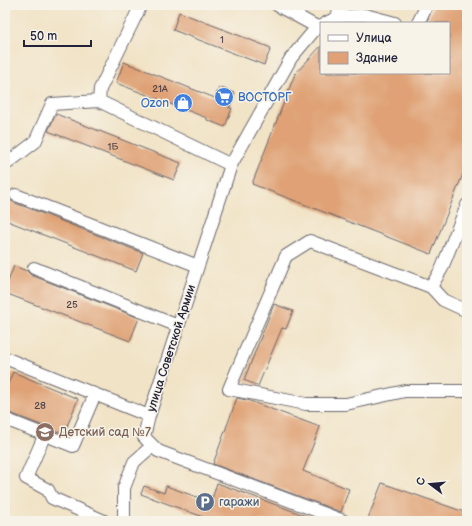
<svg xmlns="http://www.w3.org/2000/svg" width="472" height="526" viewBox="0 0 472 526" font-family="'Balsamiq Sans',sans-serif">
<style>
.building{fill:#dfa175}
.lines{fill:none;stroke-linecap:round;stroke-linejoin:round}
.minor-casing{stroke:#6a666c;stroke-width:14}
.minor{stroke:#fff;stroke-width:12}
.labels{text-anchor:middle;stroke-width:3;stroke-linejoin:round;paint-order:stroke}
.number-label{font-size:10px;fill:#51424a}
.shop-label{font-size:12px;fill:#366cbe;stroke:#f7f3e8;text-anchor:start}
.street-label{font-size:12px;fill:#22223b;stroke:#f7f3e8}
.education-label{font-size:12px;fill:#785e54;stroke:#f7f3e8;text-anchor:start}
.service-label{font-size:12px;fill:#4e5e75;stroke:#f7f3e8;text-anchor:start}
</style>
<rect width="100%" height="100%" fill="#f7f3e8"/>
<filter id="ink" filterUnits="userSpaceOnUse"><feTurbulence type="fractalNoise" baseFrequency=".025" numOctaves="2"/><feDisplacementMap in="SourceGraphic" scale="8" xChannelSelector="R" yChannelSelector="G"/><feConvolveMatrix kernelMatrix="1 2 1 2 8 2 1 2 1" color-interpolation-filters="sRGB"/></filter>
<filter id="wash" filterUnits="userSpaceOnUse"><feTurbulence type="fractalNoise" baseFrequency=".012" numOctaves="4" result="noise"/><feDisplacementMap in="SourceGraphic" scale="16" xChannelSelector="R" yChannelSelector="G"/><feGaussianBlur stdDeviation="0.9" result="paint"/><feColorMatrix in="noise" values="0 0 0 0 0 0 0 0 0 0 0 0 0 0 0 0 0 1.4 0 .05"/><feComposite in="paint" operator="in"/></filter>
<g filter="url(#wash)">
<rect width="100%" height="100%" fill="#f1e3c6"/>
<g id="blocks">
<path class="building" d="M434,5H467V164L431,254L252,184L295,74L321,46V73H449V23H426Z
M179,12L271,48L264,65L173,30Z
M124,62L215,98L219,87L235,93L229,108H232L225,127L207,120V118L116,83Z
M56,114L181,163L174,180L48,131Z
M7,198L13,202L143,253L136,271L5,220V204Z
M14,266L27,271L31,275L139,318L130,341L5,293V289Z
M274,304L293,311L286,329L282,328L258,386L244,380Z
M13,372L78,399L64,434L5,411V391Z
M237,398L247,400L320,427L303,471L349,489L341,512L213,464Z
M217,483L317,520V521H214L141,494L144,486L164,493L166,486L211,502Z
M382,483L467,513V521H367Z"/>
</g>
</g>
<g filter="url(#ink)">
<use href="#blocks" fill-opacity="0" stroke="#6a666c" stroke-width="1"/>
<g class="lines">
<defs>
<path id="minor" d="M141,5L100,89L99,101L231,165
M277,5L317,27
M338,17L365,15L395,23
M326,23L338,17L339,5
M418,23L427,5
M321,26L317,27L291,58L231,165L149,416L144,437L158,451L344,521
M5,165L35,142L52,104L99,101
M16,195L198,266
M34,268L178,326
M431,287L442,268L467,205
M467,311L443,300L431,287L310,241L286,256L229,389L306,404H346L405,391H467
M5,358L149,416
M5,419L73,446L95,394
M45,434L26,478L48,490L52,498L104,521
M124,521V488L134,462L152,446"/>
</defs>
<use href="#minor" class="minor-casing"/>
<use href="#minor" class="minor"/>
</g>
</g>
<defs>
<symbol id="supermarket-disc" viewBox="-11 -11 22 22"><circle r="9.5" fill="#3f7fe0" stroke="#f7f3e8"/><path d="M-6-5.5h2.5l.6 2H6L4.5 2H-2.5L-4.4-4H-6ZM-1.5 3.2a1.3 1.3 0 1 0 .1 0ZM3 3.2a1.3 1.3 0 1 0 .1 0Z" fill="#fff"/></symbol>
<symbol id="shop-disc" viewBox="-11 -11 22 22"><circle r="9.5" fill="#3f7fe0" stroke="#f7f3e8"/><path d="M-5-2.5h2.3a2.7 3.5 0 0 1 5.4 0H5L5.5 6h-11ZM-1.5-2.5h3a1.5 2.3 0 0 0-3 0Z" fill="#fff"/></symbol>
<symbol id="school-disc" viewBox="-11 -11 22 22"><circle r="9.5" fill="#8d6e63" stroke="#f7f3e8"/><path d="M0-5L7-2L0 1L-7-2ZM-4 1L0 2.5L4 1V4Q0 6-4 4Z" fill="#fff"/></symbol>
<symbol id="parking-disc" viewBox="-11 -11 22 22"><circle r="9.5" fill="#5c6f8a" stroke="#f7f3e8"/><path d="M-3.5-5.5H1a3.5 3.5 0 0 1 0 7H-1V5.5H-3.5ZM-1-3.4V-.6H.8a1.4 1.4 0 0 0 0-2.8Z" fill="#fff"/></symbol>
</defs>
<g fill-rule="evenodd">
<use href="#supermarket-disc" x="213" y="86" width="22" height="22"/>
<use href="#shop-disc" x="172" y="92" width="22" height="22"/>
<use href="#school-disc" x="34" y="421" width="22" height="22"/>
<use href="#parking-disc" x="194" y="491" width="22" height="22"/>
</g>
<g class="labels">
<g class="number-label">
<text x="222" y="43">1</text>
<text x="160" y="92">21А</text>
<text x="113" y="150">1Б</text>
<text x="72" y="308">25</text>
<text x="40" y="409">28</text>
</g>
<g class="shop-label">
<text x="238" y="101">ВОСТОРГ</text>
<text x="169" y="107" text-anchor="end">Ozon</text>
</g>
<g class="street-label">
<text transform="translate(171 348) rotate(-72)" y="4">улица Советской Армии</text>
</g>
<g class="education-label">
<text x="59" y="436">Детский сад №7</text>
</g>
<g class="service-label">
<text x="219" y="506">гаражи</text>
</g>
</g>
<rect width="472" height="526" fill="none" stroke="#f7f3e8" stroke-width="20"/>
<rect x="320" y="22" width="130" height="52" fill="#f7f3e8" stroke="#a29fa3"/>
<rect x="328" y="35" width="20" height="6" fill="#ffffff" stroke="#a29fa3"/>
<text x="356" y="42" font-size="12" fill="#22223b">Улица</text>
<rect x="328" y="52" width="20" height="12" fill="#dfa175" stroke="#a29fa3"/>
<text x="356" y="62" font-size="12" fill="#22223b">Здание</text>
<g transform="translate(430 484) rotate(286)" stroke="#f7f3e8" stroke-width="3" paint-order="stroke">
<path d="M0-3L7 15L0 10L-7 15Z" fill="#22223b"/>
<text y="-6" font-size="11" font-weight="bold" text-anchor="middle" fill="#22223b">С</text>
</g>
<path d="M24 40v6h67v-6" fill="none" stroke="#22223b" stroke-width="2"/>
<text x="30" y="40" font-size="12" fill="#22223b" stroke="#f7f3e8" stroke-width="3" paint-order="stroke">50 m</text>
</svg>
